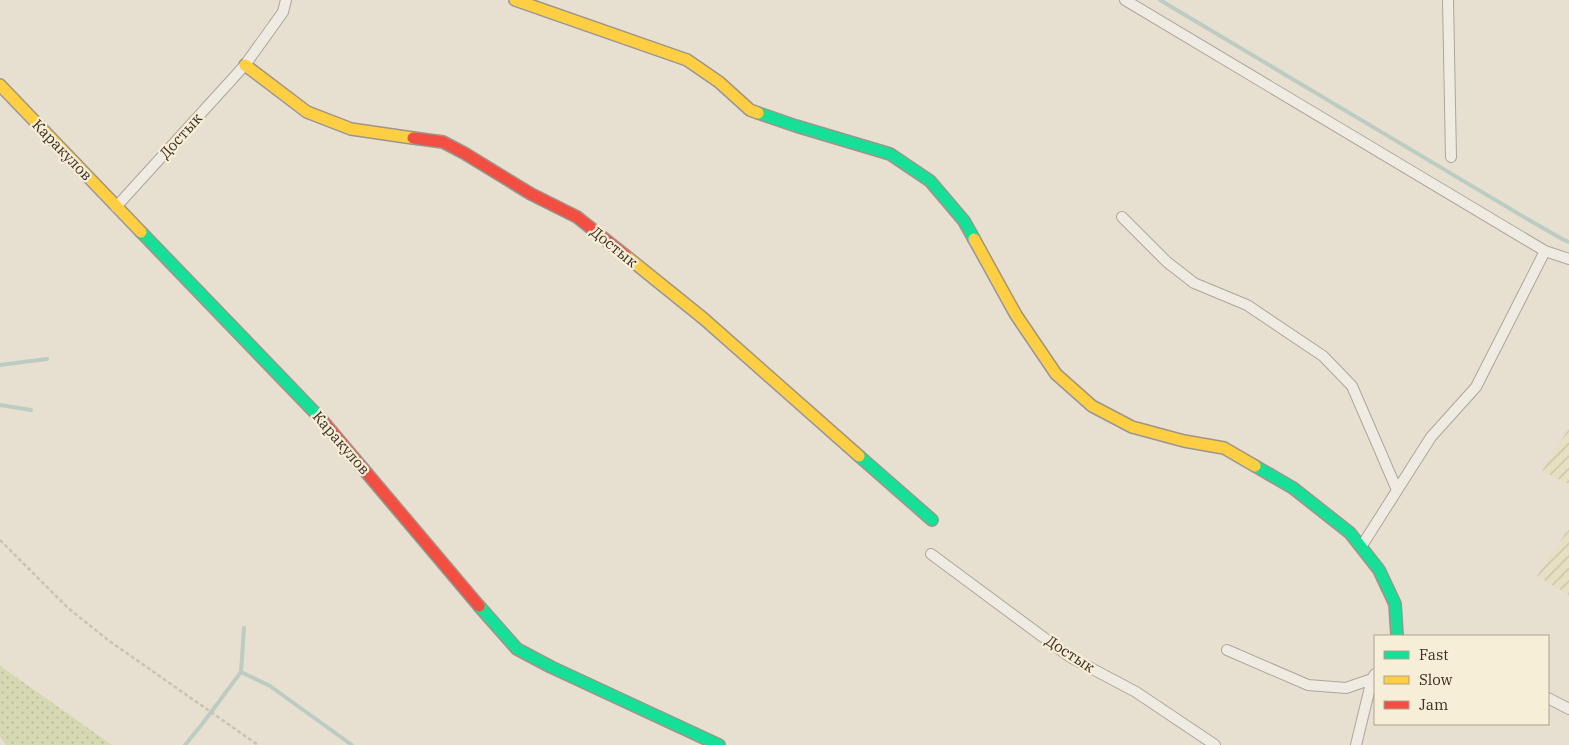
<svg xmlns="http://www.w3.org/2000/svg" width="1569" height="745" viewBox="0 0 1569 745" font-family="'IBM Plex Serif',serif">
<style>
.farmland{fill:url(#farmland-furrows)}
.grass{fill:url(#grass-dots)}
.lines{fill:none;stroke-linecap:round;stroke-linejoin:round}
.stream{stroke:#bcccc2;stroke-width:4}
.street-casing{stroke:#ada599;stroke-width:12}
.fast-casing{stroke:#9c958a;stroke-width:14}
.slow-casing{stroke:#9c958a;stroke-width:14}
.jam-casing{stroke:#9c958a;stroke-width:14}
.path{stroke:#c8c2b9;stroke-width:2.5;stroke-dasharray:4 2.5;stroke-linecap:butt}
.street{stroke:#efebe3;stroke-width:10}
.fast{stroke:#16e098;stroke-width:11}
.slow{stroke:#ffcf43;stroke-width:11}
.jam{stroke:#f24e42;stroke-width:11}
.labels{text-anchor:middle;stroke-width:4.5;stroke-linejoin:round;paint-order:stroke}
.street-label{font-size:15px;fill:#3d2e20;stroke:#f7eed8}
</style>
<defs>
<pattern id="farmland-furrows" width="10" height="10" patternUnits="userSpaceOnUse" patternTransform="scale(1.25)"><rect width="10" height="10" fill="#e6dfc2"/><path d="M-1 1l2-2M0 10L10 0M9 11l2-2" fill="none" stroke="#c6c0a6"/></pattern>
<pattern id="grass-dots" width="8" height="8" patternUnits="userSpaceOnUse" patternTransform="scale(1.25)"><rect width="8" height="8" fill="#d6d7b3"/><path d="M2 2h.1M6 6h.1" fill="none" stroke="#b9b99a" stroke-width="1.8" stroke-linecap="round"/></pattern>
</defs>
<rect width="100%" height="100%" fill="#e7e0d1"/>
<path class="farmland" d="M1569,428V484L1542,471Z
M1569,528V595L1537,576Z"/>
<path class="grass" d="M0,665L6,670L112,745H6L0,737Z"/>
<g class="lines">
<path class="stream" d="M1160,0L1529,220L1564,240L1569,242
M0,365L47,359
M0,405L31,410
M241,672L244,628
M185,745L203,723L241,672L270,686L352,745"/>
<defs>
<path id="street" d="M1125,0L1545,251
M1448,0L1451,157
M116,207L245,65L283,12L286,0
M1122,217L1167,262L1194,283L1247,305L1323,356L1352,386L1397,490
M1361,547L1431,437L1476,387L1545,251L1569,259
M931,554L1070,657L1136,692L1215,745
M1227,650L1308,685L1346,688L1372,679
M1548,698L1569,709
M1356,745L1372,679L1375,674"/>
<path id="fast" d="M758,113L796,126L890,154L930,181L964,221L974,239
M141,232L322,420
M859,456L932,520
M1255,466L1293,488L1350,533L1379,570L1395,604L1397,635
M479,606L517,649L551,667L719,745"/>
<path id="slow" d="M515,0L687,60L719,82L750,110L758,113
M245,65L307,112L351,129L413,138
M0,85L141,232
M974,239L1016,315L1056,374L1092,406L1132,427L1184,441L1224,448L1255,466
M626,256L704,319L859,456"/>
<path id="jam" d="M413,138L443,142L464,153L531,194L577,217L626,256
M322,420L479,606"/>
</defs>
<use href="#street" class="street-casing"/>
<use href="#fast" class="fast-casing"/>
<use href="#slow" class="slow-casing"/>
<use href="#jam" class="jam-casing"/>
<path class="path" d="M0,540L68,608L108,640L258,745"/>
<use href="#street" class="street"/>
<use href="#fast" class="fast"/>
<use href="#slow" class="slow"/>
<use href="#jam" class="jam"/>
</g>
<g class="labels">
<g class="street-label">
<text transform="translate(181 136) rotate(-48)" y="5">Достык</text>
<text transform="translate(62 150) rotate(46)" y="5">Каракулов</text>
<text transform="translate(614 247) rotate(39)" y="5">Достык</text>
<text transform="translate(341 443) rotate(49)" y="5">Каракулов</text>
<text transform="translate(1070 654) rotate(33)" y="5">Достык</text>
</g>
</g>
<rect x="1374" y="635" width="175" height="90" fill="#f7eed8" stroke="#ada18e"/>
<rect x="1384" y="651" width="25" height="8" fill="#16e098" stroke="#ada18e"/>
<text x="1419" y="660" font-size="15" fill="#3d2e20">Fast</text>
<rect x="1384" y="676" width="25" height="8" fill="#ffcf43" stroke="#ada18e"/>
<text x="1419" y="685" font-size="15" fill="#3d2e20">Slow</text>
<rect x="1384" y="701" width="25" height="8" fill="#f24e42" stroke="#ada18e"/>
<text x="1419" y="710" font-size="15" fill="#3d2e20">Jam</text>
</svg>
